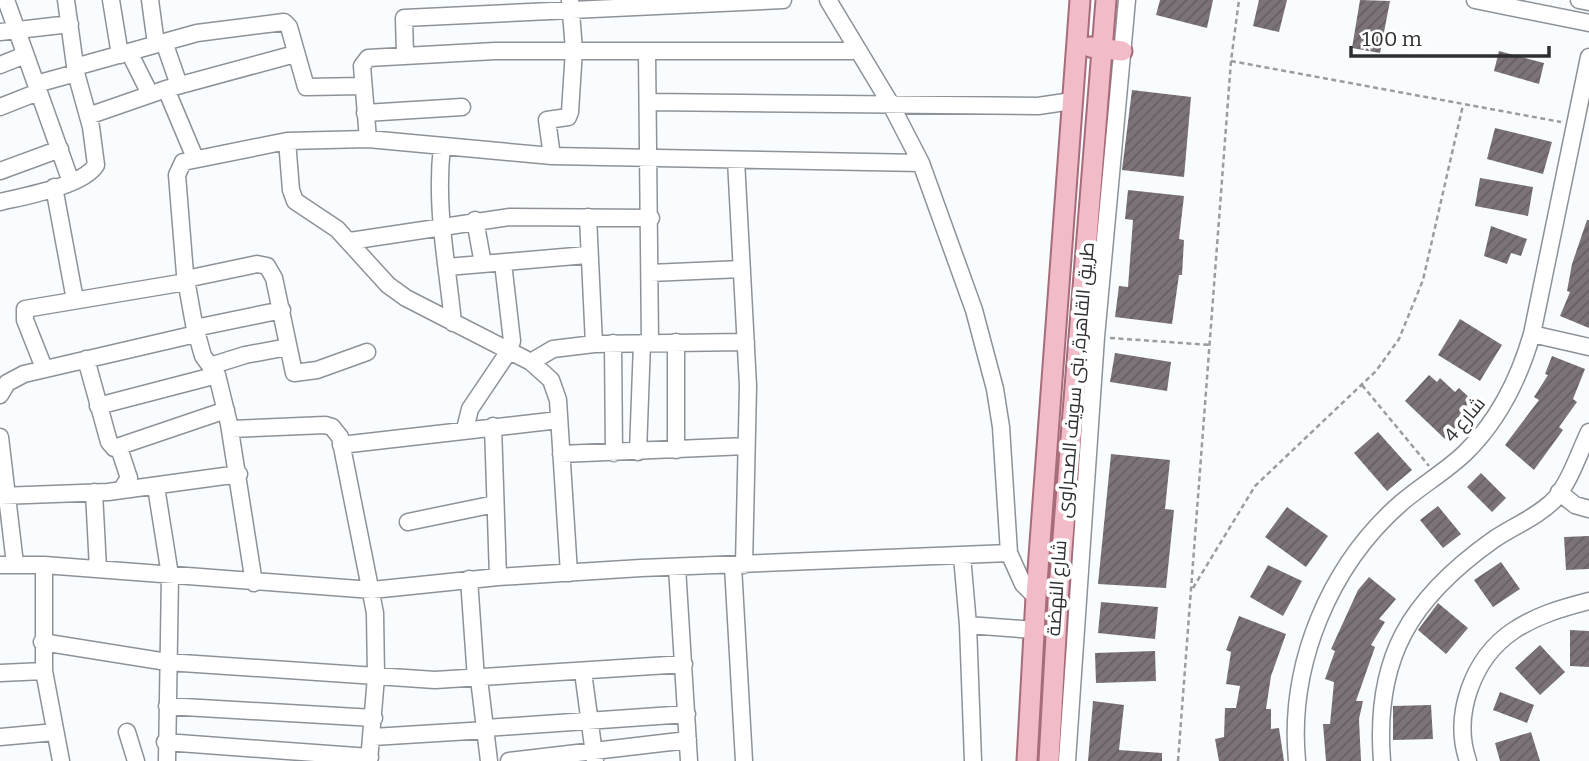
<svg xmlns="http://www.w3.org/2000/svg" width="1589" height="761" viewBox="0 0 1589 761" font-family="Bitter,Cairo,serif">
<style>
.building{fill:url(#building-hatch)}
.lines{fill:none;stroke-linecap:round;stroke-linejoin:round}
.minor-casing{stroke:#8c9298;stroke-width:19}
.major-casing{stroke:#a66c7a;stroke-width:23}
.path{stroke:#9a9d9f;stroke-width:2.5;stroke-dasharray:5 3.5;stroke-linecap:butt}
.minor{stroke:#fff;stroke-width:16}
.major{stroke:#f1bbc7;stroke-width:19}
.labels{text-anchor:middle;stroke-width:7;stroke-linejoin:round;paint-order:stroke}
.street-label{font-size:19px;fill:#2c2e31;stroke:#fff}
</style>
<defs>
<pattern id="building-hatch" width="6" height="6" patternUnits="userSpaceOnUse" patternTransform="scale(1.75)"><rect width="6" height="6" fill="#7b7378"/><path d="M-1 1l2-2M0 6l6-6M5 7l2-2" fill="none" stroke="#655f63"/></pattern>
</defs>
<rect width="100%" height="100%" fill="#f9fcfe"/>
<path class="building" d="M1160,0H1213L1207,28L1156,15Z
M1259,0H1287L1279,32L1253,26Z
M1360,0L1390,1L1380,53L1352,48Z
M1499,51L1544,63L1539,84L1494,71Z
M1132,90L1191,97L1184,177L1122,170Z
M1495,128L1552,142L1543,174L1487,159Z
M1480,178L1533,187L1528,216L1475,206Z
M1128,190L1184,196L1179,239L1184,240L1182,275H1179L1172,324L1115,317L1119,286L1128,287L1133,220L1125,219Z
M1587,220H1589V328L1560,316L1570,292L1567,291L1572,264Z
M1491,226L1527,239L1521,256L1511,253L1507,264L1484,256Z
M1460,319L1502,345L1480,381L1438,355Z
M1115,353L1171,362L1167,391L1110,382Z
M1552,356L1585,369L1573,399L1577,402L1559,427L1563,430L1534,470L1505,445L1539,400L1534,397L1548,375L1545,374Z
M1429,375L1437,382L1440,378L1455,392L1459,388L1472,400L1466,406L1472,411L1445,439L1405,401Z
M1378,432L1412,470L1387,491L1354,453Z
M1111,454L1170,460L1165,509L1174,510L1166,588L1098,584Z
M1481,473L1506,498L1492,512L1467,487Z
M1438,506L1461,534L1443,548L1420,520Z
M1287,507L1328,536L1306,567L1265,537Z
M1589,536V569L1566,570L1564,537Z
M1501,562L1520,589L1493,607L1474,580Z
M1268,565L1302,581L1283,616L1250,597Z
M1369,577L1396,599L1379,619L1385,622L1371,645L1375,647L1356,701H1363L1359,719L1361,761H1326L1323,724H1330L1334,682L1325,679L1335,651L1331,649L1358,590Z
M1101,602L1158,607L1155,639L1098,633Z
M1438,603L1468,628L1446,654L1418,630Z
M1239,616L1286,634L1271,676L1266,709H1271V729L1279,728L1284,761H1219L1215,739L1224,737L1225,708H1236L1240,686L1226,684L1231,652L1226,650Z
M1570,630L1589,631V667L1570,666Z
M1540,645L1565,672L1540,695L1515,668Z
M1155,651L1156,681L1096,683L1095,653Z
M1500,692L1534,705L1527,723L1493,710Z
M1093,701L1124,705L1119,750L1162,753V761H1088Z
M1431,705L1433,739L1393,740V706Z
M1531,732L1540,761H1500L1495,743Z"/>
<g class="lines">
<defs>
<path id="minor" d="M6,0L71,182
M111,0L120,55
M150,0L156,44
M828,0L890,103L921,163L974,310L995,389L1001,427L1009,553L1023,584L1036,597
M1475,0L1589,23
M1579,0L1589,2
M0,32L70,24
M164,42L179,85
M129,52L150,94
M647,52L650,343
M405,54L404,18L783,0
M0,65L25,55
M75,67L197,33L284,22L289,27L306,87L363,86
M36,84L76,73
M166,89L195,158
M648,102L1038,106L1072,101
M0,107L38,92
M365,113L462,107
M88,116L166,89L295,54
M368,139L552,156L921,163
M287,141L291,190L295,201L337,229L388,285L406,298L531,362L551,380L558,400L569,573
M442,146C435,208 447,261 453,323
M552,156L547,120L568,117L570,112L574,50L570,0
M736,160L748,386L744,565
M0,171L60,149
M54,187L75,300
M0,202C25,196 83,186 96,165L91,127L76,73L66,0
M588,217L594,344
M475,220L483,264
M350,241L510,217L651,218
M447,267L587,255
M650,273L742,269
M186,279L257,264L267,266L274,278L294,373L317,370L367,352
M195,328L282,310
M1532,334L1589,347
M676,342V450
M613,343L614,453
M86,359L109,442L114,448L226,410
M531,362L553,349L594,344L746,342
M210,366L245,355L288,347
M44,368L25,320V309L186,282
M0,395L7,383L24,374L196,334
M98,406L217,375
M493,426L498,577
M230,429L325,425L332,427L340,437L375,613L376,677L369,761
M465,429L470,409L509,351L512,341L503,263
M0,437L15,564
M341,445L559,420
M119,448L129,478L121,490
M638,452L642,343
M561,454L746,446
M156,487L170,575L167,761
M94,492L98,569
M1559,492L1575,505L1589,509
M0,496L108,492L239,474
M408,522L495,504
M962,556L968,625L1034,630
M0,565H44L372,590L498,577L641,568L1009,553
M44,565V671L61,761
M733,566L744,761
M677,567L689,761
M469,579L476,679
M254,583L229,424L217,375L203,356L194,324L185,274L177,175L183,162L287,141L368,139L362,66L368,58L495,51H859
M968,625L973,761
M42,642L167,662L435,680L684,664
M583,672L595,761
M0,673L44,671
M479,679L489,761
M167,706L374,718
M486,728L687,714
M127,732L136,761
M0,737L55,732
M373,737L486,730
M165,742L370,757
M509,761L688,740
M1067,761L1096,337L1127,0
M1297,761C1288,665 1329,566 1401,503C1422,485 1445,472 1465,453C1499,420 1519,379 1532,334L1589,57
M1382,761C1374,658 1410,599 1493,540C1512,527 1539,516 1555,499C1570,481 1579,453 1589,432
M1468,761C1452,715 1473,658 1513,631C1537,615 1562,608 1589,601"/>
<path id="major" d="M1090,47L1122,51
M1027,761L1036,597L1080,0
M1049,761L1058,600L1106,0"/>
</defs>
<use href="#minor" class="minor-casing"/>
<use href="#major" class="major-casing"/>
<path class="path" d="M1231,61L1561,122
M1110,338L1211,345
M1362,385L1429,466
M1193,588L1255,486L1376,371L1399,339L1423,280L1463,105
M1178,761L1231,61L1239,0"/>
<use href="#minor" class="minor"/>
<use href="#major" class="major"/>
</g>
<g class="labels">
<g class="street-label">
<text transform="translate(1075 380) rotate(-85)" y="7">طريق القاهرة, بنى سويف الصحراوى</text>
<text transform="translate(1464 419) rotate(-50)" y="7">شارع 4</text>
<text transform="translate(1056 588) rotate(-86)" y="7">شارع النهضة</text>
</g>
</g>
<path d="M1351 46v10h198v-10" fill="none" stroke="#2c2e31" stroke-width="3.5"/>
<text x="1362" y="46" font-size="21" fill="#2c2e31" stroke="#ffffff" stroke-width="5" paint-order="stroke">100 m</text>
</svg>
